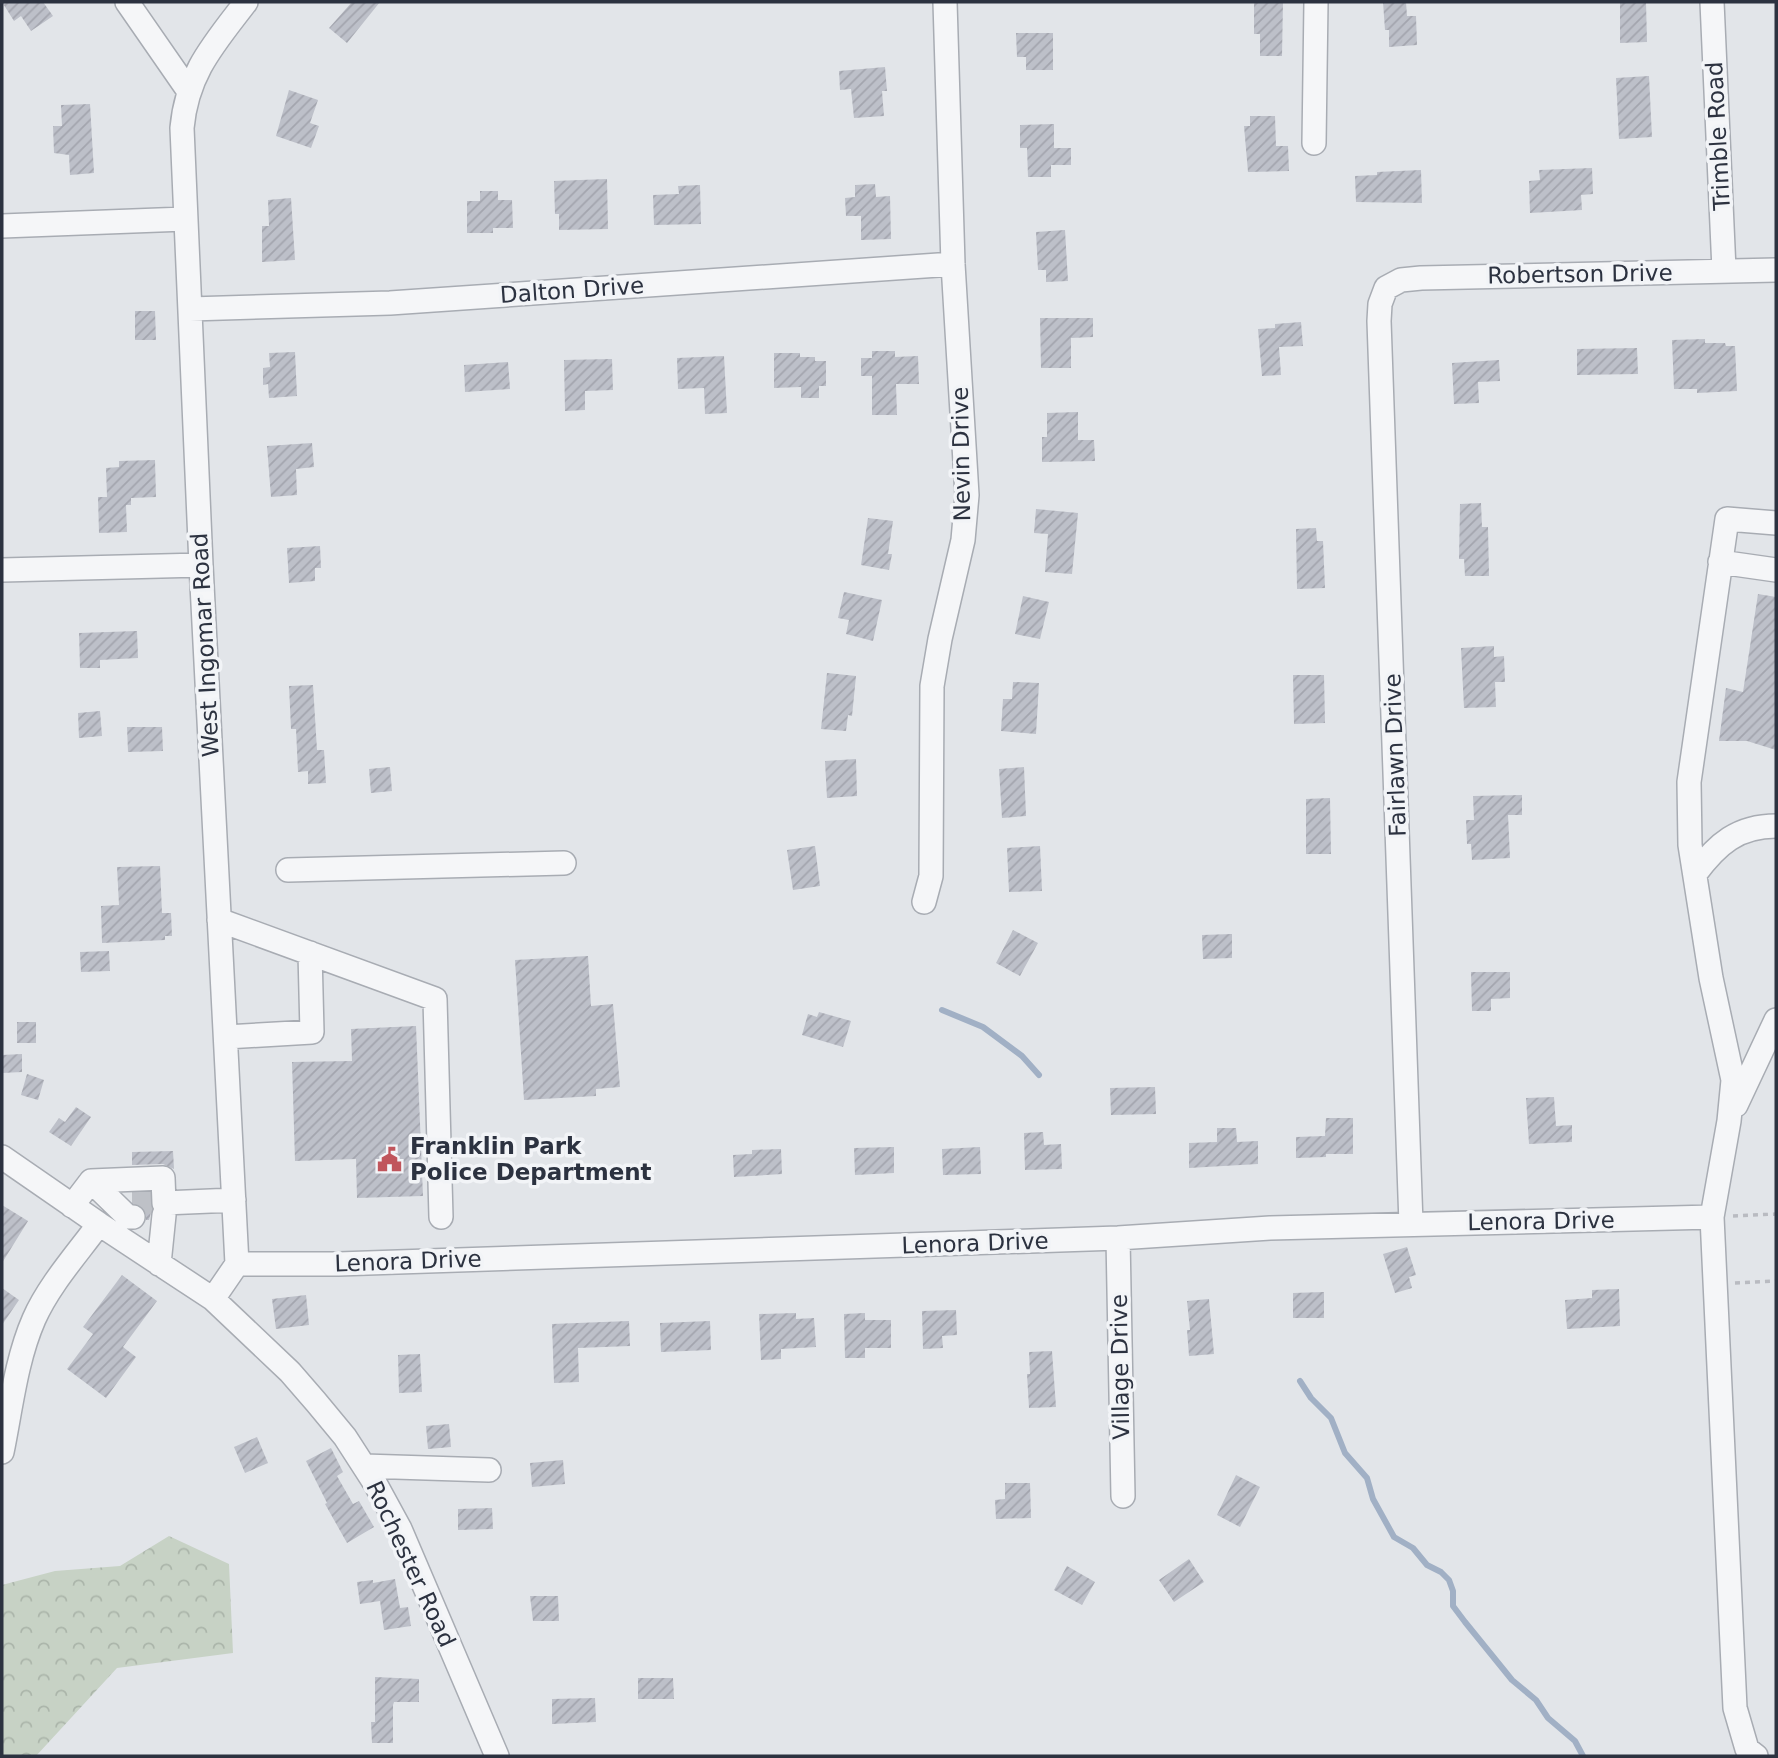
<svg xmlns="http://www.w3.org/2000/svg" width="1778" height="1758" viewBox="0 0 1778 1758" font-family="'DejaVu Sans',sans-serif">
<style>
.forest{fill:url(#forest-crowns)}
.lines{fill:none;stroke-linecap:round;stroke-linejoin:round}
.stream{stroke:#a1b0c5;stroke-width:6}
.building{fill:url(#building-hatch)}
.minor-tunnel{stroke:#bec1c7;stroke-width:23;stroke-dasharray:23 11;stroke-linecap:butt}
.minor-casing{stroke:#a8acb3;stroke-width:26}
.path{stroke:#b9bbc1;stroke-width:3.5;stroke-dasharray:5 5;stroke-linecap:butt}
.minor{stroke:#f5f6f8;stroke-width:23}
.labels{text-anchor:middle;stroke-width:7;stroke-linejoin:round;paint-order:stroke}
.street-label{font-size:23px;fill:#2c3240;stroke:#f2f4f7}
.poi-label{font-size:23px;font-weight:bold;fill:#2c3240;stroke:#f2f4f7;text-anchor:start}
</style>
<defs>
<pattern id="forest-crowns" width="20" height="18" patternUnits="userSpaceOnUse" patternTransform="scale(1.75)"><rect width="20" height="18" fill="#c7d2c5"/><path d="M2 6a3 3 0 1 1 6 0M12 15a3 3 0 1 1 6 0" fill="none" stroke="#abb5aa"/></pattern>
<pattern id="building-hatch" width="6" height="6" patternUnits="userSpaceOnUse" patternTransform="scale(1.75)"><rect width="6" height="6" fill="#bdc0c9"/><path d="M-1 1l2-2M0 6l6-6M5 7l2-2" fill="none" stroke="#a3a5ae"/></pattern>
</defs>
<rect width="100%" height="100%" fill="#e2e5e9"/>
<path class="forest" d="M169,1536L229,1564L233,1653L117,1668L36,1756H2V1585L55,1571L120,1566Z"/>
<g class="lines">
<path class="stream" d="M942,1010L983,1027L1022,1056L1039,1075
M1300,1381L1311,1398L1331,1418L1345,1453L1367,1478L1373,1499L1394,1537L1413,1548L1427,1565L1441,1572L1449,1580L1453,1591V1606L1465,1622L1512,1680L1536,1700L1548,1718L1575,1741L1583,1756"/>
</g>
<path class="building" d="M2,2H43L53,16L31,31L21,16L14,21Z
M352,2H380L347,43L329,28Z
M1254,2H1283L1282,56H1260V34H1254Z
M1383,2H1406L1407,16H1416L1417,45L1389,47V30H1385Z
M1620,2H1646L1647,42L1620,43Z
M1016,33H1053V70H1026V57H1017Z
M885,67L887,91H882L884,116L854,118L851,89L840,90L839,71Z
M1649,76L1652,137L1619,139L1616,78Z
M289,90L318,100L310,123L319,126L311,148L276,136Z
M90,104L94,173L70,175L69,155L54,153L53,126H62L61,105Z
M1250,116H1275L1276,146H1288L1289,171L1248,172L1244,126H1250Z
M1054,124V148H1071V165H1051V177H1028L1027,148H1020V125Z
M1592,168L1593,194L1581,195L1582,210L1530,213L1529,181L1540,180L1539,170Z
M1421,170L1422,203L1356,202L1355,176L1377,175V172Z
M607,179L608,229L559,230V214H555L554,181Z
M875,184L876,197L890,196L891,239L861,240V216H846L845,198L855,197V185Z
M700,185L701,224L654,225L653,195L679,194L678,186Z
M480,191H498V200H512L513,228H493V233H467V201H480Z
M291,198L295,260L262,262V226H269L268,200Z
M1065,230L1068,281L1046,282V270H1038L1036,232Z
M135,311H155L156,340H135Z
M1040,318H1093V337L1071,338V368H1041Z
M1301,322L1303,346L1279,347L1281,375L1262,376L1258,329L1275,328V324Z
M1705,339V343H1725L1726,346H1735L1737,391L1697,393V389H1674L1672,340Z
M1637,348L1638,374L1577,375V349Z
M872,351H895V357L918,356L919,384H896L897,415H872V376H861V358H872Z
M295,352L297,396L269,398L268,384L263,385V368L270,367L269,353Z
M774,353H800V357H815V361H826V386H819V398H801V387L774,388Z
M724,356L727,413L705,414L704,388L678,389L677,358Z
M612,359L613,390L585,391V410L565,411L564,360Z
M1499,360L1500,381L1478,382L1479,403L1454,404L1452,363Z
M508,362L510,389L465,392L464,365Z
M1078,412V440H1094L1095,461L1042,462V437H1047V413Z
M312,443L314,467L296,469L297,495L271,497L267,446Z
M155,460L156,497L131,498V505H126L127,532L99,533L98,497H107L106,468L119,467V461Z
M1481,503L1482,527H1488L1489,576H1465L1464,559H1459L1460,504Z
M1036,509L1078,513L1072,574L1045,572L1048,534L1034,533Z
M868,518L893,521L888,554H892L889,570L861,565Z
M1316,528L1317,541H1323L1325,588L1297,589L1296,529Z
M320,546L321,568H315V581L289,583L287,548Z
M844,592L882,600L873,641L846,634L849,620L838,618Z
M1758,594L1776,597V750L1747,741H1719L1726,688L1743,692Z
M1023,596L1049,602L1040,639L1015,634Z
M137,631L138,658L100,660V668H80L79,633Z
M1494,646V657L1504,656L1505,682H1495L1496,707L1464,708L1461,648Z
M827,673L856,676L852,716L848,715L846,731L821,729Z
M1293,675H1324L1325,723L1294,724Z
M1013,682L1039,683L1036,734L1001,731L1003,699H1012Z
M313,685L317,750H324L326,783L308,784V771L298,772L296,729H291L289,686Z
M100,711L102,736L79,738L78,713Z
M127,727H162L163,751L128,752Z
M856,759L857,796L827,798L825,761Z
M390,767L392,791L371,793L369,769Z
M1024,767L1026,816L1002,818L999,769Z
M1522,795V815H1508L1510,858L1472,860L1471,844H1467L1466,820H1474L1473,796Z
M1330,798L1331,854H1306V799Z
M815,846L820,886L793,890L787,850Z
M1040,846L1042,891L1009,892L1007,848Z
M160,866L162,913H171L172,936H165V940L102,943L101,906L119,905L117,867Z
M1013,930L1038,943L1020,976L996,963Z
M1232,934V958L1203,959L1202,935Z
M109,951L110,971L81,972L80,952Z
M588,956L591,1006L613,1004L620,1087L596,1089V1096L524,1100L515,960Z
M1471,972H1510V998L1491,999V1011H1472Z
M819,1012L851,1021L843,1047L802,1035L808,1014L817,1017Z
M17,1022H36V1043H17Z
M416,1026L423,1196L357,1198L356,1159L295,1161L292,1062L352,1061L351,1029Z
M22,1054V1072L2,1073V1055Z
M27,1074L44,1080L38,1100L21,1095Z
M1155,1087L1156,1114L1111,1115L1110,1088Z
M1554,1097L1556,1126L1572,1125V1142L1529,1144L1526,1098Z
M76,1107L91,1117L71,1146L49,1132L59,1118L65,1122Z
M1326,1118H1353V1154H1326V1157L1296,1158V1137L1325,1136Z
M1217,1128H1236L1237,1142L1258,1141V1164L1189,1168V1143L1217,1142Z
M1043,1132L1044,1145L1061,1144L1062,1169L1025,1170L1024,1133Z
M894,1147V1173L855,1175L854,1148Z
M980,1147L981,1174L943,1175L942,1149Z
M781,1149L782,1174L734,1177L733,1155L752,1154V1150Z
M173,1151L174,1169L163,1164L132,1165V1152Z
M132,1193H150L152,1209L149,1220H146L145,1209L132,1202Z
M2,1205L28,1221L2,1263Z
M1407,1247L1416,1275L1409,1277L1412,1288L1395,1293L1383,1254Z
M122,1275L157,1301L123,1347L136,1357L106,1398L67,1369L93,1334L83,1327Z
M2,1288L19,1300L2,1325Z
M1619,1289L1620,1326L1567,1329L1565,1300L1592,1298V1290Z
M1324,1292V1318H1293V1293Z
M306,1295L309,1325L276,1329L272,1299Z
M1209,1299L1214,1354L1189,1356L1187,1330H1190L1187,1301Z
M956,1310L957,1335L942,1336L943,1348L923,1349L922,1311Z
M796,1313V1319L814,1318L816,1347L781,1349V1359L761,1360L759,1314Z
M865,1313V1320H891V1348H865V1358H845L844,1314Z
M629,1321L630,1346L578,1348L579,1382L554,1383L552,1324Z
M710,1321L711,1350L661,1352L660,1323Z
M1052,1351L1056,1407L1029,1408L1027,1374H1030L1029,1352Z
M420,1354L422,1392L399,1393L398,1355Z
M449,1424L451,1447L428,1449L426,1426Z
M257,1437L268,1463L245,1473L234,1447Z
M331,1448L343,1472L337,1476L353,1504L359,1501L374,1527L347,1543L325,1504L327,1503L306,1461Z
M563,1460L565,1484L532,1487L530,1463Z
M1236,1475L1260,1487L1240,1527L1217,1515Z
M1005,1483H1030L1031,1518L996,1519L995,1500L1005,1499Z
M492,1508L493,1529L458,1530V1509Z
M1189,1559L1204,1582L1174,1602L1159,1580Z
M1067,1566L1095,1582L1082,1605L1054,1590Z
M395,1579L400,1608L408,1607L411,1626L384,1630L380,1601L360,1604L357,1582L373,1580V1583Z
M530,1596H558L559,1621H533Z
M375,1677L419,1679V1702H394L393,1705V1743H372L371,1722H375Z
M638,1678H673L674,1699H638Z
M595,1698L596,1722L552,1724V1699Z"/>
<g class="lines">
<path class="minor-tunnel" d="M132,1202H154"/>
<defs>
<path id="minor" d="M127,2L188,90
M1712,2L1724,270
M1314,143L1316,2
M2,226L185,219
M190,309L390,303L953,264
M1720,562L1776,570
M2,570L201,565
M288,870L564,863
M1695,874C1717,844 1738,826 1776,826
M924,902L931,876L932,686L940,639L963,540L967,495L953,264L945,2
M219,920L435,999L441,1217
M226,1037L312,1032L310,953
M1736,1105L1776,1020
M2,1157L99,1224L213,1299L290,1372L316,1402L345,1437L376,1485L400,1529L497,1756
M91,1181L128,1217H133
M72,1206L91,1181L163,1178L164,1203L234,1200
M1411,1224L1379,321L1380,304L1386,288L1401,280L1421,278L1776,270
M1118,1238L1123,1496
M159,1264L164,1215
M237,1264H338L1118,1238L1270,1228L1712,1217
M213,1299L237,1264L201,565L182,128C187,73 214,44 246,2
M2,1452C11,1408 16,1360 34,1319C49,1285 77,1254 99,1224
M364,1466L489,1470
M1756,1756L1747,1749L1735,1708L1712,1217L1729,1121L1733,1080L1711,978L1690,845L1689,782L1727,519L1776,523"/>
</defs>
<use href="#minor" class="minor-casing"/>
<path class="path" d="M1733,1216L1776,1214
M1735,1283L1776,1281"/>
<use href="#minor" class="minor"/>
</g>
<defs>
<symbol id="civic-bare" viewBox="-9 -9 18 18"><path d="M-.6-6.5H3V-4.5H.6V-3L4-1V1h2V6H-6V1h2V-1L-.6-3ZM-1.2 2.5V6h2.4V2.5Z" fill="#c0555c" stroke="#f2f4f7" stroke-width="2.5" paint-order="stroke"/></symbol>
</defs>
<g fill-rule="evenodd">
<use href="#civic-bare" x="372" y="1142" width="35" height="35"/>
</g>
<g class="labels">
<g class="street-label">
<text transform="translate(1718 136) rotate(-93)" y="8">Trimble Road</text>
<text transform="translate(1580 274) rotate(-1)" y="8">Robertson Drive</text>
<text transform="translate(572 290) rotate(-4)" y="8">Dalton Drive</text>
<text transform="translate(961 454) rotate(-91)" y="8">Nevin Drive</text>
<text transform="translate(205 645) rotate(-93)" y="8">West Ingomar Road</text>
<text transform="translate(1395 755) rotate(-92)" y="8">Fairlawn Drive</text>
<text transform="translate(1541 1221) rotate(-1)" y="8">Lenora Drive</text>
<text transform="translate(975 1243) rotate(-2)" y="8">Lenora Drive</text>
<text transform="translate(408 1261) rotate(-2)" y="8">Lenora Drive</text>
<text transform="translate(1120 1367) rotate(-91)" y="8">Village Drive</text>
<text transform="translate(411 1564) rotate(65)" y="8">Rochester Road</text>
</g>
<g class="poi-label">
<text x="410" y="1154">Franklin Park<tspan x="410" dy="26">Police Department</tspan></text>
</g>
</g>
<rect width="1778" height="1758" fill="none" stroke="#2c3240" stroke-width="7"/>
</svg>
